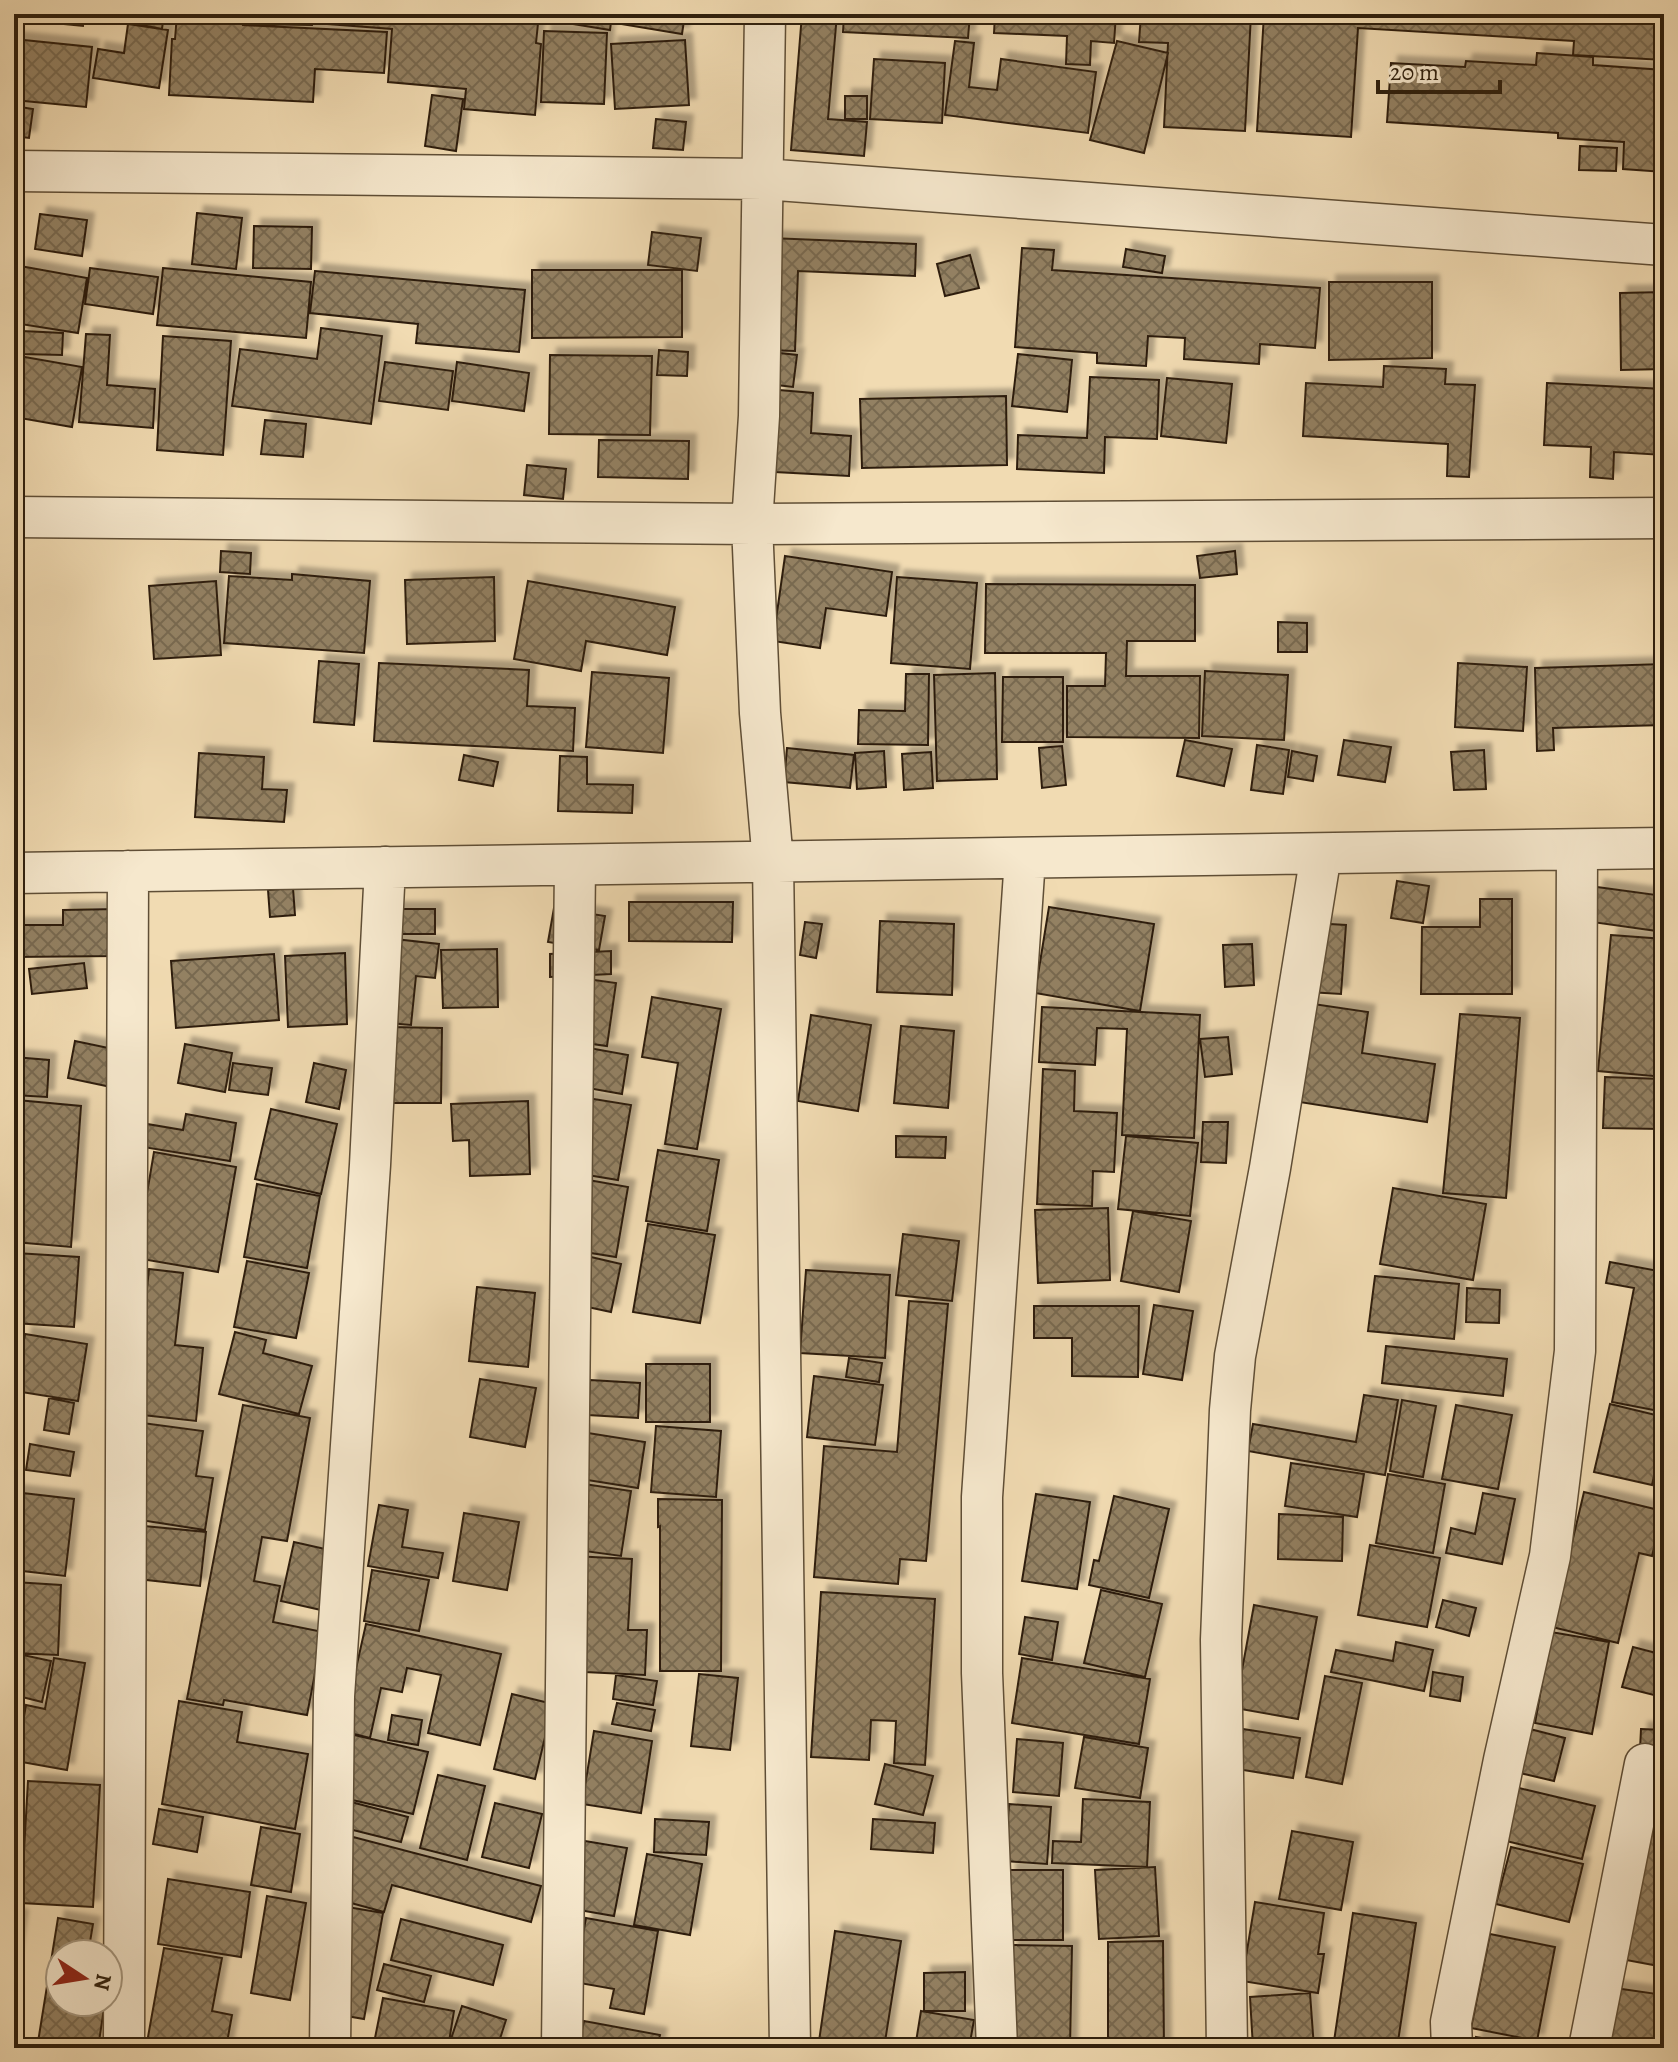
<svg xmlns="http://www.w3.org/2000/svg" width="1678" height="2062" viewBox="0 0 1678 2062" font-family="Alegreya,serif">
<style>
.building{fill:url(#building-cross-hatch);stroke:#2e1f0d;stroke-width:2;filter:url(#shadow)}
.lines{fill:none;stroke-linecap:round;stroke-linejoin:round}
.minor-casing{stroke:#5f4e36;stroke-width:43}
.minor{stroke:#f6e8cd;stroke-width:40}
</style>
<defs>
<pattern id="building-cross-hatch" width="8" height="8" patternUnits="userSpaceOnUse" patternTransform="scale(2)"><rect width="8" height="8" fill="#938163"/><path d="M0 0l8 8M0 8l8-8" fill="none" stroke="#786950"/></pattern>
<filter id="shadow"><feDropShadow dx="7" dy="-7" stdDeviation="2" flood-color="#0004"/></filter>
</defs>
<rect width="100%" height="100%" fill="#f1dbb2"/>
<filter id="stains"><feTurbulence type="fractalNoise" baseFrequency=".0025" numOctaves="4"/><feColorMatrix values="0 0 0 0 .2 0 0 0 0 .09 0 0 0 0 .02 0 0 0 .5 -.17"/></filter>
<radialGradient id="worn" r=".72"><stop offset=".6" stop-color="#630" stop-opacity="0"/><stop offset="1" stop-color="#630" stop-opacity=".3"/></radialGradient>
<path class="building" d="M14,14H84L83,26L14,19Z
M86,14H164L162,29Z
M177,14H244L243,25L387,32L384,73L315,69L313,102L169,95L172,39H175Z
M248,14H313L312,25L247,24Z
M316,14H539L536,43L541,44L535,115L464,109L466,89L388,82L392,29L315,23Z
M543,14H612L610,30L542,19Z
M623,14H685L682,34L621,24Z
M802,14H837L828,119L867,122L864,156L791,150Z
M844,14H970L968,38L843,32Z
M971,14H1116L1114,43L1091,41L1090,65L1066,64L1067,36L994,33L995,15Z
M1141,14H1251L1245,131L1164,127L1168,43L1139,42Z
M1264,14H1664V60L1573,55L1574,41L1358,28L1351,137L1257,131Z
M128,24L168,30L159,88L93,78L98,49L124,53Z
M544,31L607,33L604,104L541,102Z
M14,39L92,47L86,107L14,100Z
M685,40L689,105L615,109L611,44Z
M955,41L974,43L969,87L997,90L1001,59L1096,72L1088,133L945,115Z
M1117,41L1168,53L1144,153L1090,140Z
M1537,53L1593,57V65L1664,70V172L1623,169L1624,142L1558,138V133L1387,122L1391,63L1465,67L1466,61L1536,65Z
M874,59L945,63L942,123L870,119Z
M432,95L463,99L456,151L425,146Z
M845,96H867V119H845Z
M14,106L33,109L29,138L14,136Z
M656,119L686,122L683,150L653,148Z
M1580,146L1617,148L1616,171L1579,170Z
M197,213L242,218L236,269L192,264Z
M40,214L87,220L82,256L35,249Z
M254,226L312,227L311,269L253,268Z
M652,232L701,238L697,271L648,265Z
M770,238L916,244L915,276L798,271L795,351L765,350Z
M1022,248L1054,250L1052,270L1320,288L1315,348L1260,344L1259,364L1184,359L1185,338L1148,336L1146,366L1097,363V353L1015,347Z
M1126,249L1165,256L1162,273L1123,267Z
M970,255L979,288L945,296L937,264Z
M20,266L87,278L78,333L14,323V301Z
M90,268L158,277L153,314L85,304Z
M163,268L311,282L306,338L157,325Z
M532,270H682V337L532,338Z
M315,271L525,290L519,352L416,343L418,324L310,313Z
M1329,282H1432V358L1329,360Z
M1664,292V369L1621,370L1620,293Z
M321,328L382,336L371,424L232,406L240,349L317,359Z
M22,331L63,333L62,355L22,354Z
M86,334L110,335L107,385L155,389L153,428L79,422Z
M163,336L231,341L223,455L157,450Z
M659,350L688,352L687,376L657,375Z
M771,352L797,355L793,387L768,384Z
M1018,354L1072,360L1067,412L1012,406Z
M550,355L652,356L650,435L549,434Z
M19,356L82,367L72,427L14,417V387Z
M385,362L453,371L448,410L379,401Z
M457,362L529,373L524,411L452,401Z
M1384,366L1446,369L1445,384L1475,385L1469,477L1447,476L1448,444L1303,436L1306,383L1383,387Z
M1090,377L1159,380L1157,439L1105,437L1104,473L1017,469L1018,435L1087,438Z
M1167,378L1232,384L1226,443L1161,436Z
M1547,383L1664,389V455L1614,452L1613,479L1590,477L1591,447L1544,445Z
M779,390L813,393L811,433L851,436L849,476L775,472Z
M1006,396L1007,465L862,468L860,399Z
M265,420L306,424L303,457L261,454Z
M599,440L689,441L688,479L598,477Z
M527,465L566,469L563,499L524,495Z
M221,551L251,553L250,574L220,572Z
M1235,551L1237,574L1200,578L1197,556Z
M785,556L892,572L886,616L826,608L820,648L773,641Z
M292,574L370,581L364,653L224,643L229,576L292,580Z
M494,577L495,641L407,644L405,580Z
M897,577L977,583L970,669L891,663Z
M216,581L221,655L154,659L149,586Z
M528,581L675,607L667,655L586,641L581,671L514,659Z
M986,584L1195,585V641H1127L1126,676H1200L1199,738L1067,737V686H1105L1106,653H985Z
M1278,622L1307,623V652H1278Z
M319,661L359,664L354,725L314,722Z
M379,663L529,670L527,706L575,708L573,751L374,741Z
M1458,663L1527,667L1523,731L1455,727Z
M1664,664V725L1553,728L1554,750L1537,751L1535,668Z
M1205,671L1288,675L1284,740L1202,736Z
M592,672L669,678L663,753L586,747Z
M995,673L997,779L937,781L934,675Z
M906,674H929L928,745L858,744L859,710L905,711Z
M1003,677H1063V742H1002Z
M1185,740L1232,749L1224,786L1177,776Z
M1344,740L1391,747L1385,782L1338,775Z
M1257,745L1289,750L1283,794L1251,790Z
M1062,746L1066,785L1042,788L1039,748Z
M787,748L854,755L850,788L784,782Z
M1484,750L1486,789L1454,790L1451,752Z
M884,751L886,787L857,789L855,753Z
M1292,751L1317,756L1313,781L1288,777Z
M931,752L933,788L904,790L902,754Z
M199,753L264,757L262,789L287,790L284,822L195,817Z
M464,755L498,762L493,786L459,780Z
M560,756L587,757V784L633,785L632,813L558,811Z
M1397,881L1429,886L1423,923L1391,918Z
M1597,887L1664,896V932L1592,922Z
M293,888L295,915L270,917L268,890Z
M1480,899H1512V994H1421L1422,927H1480Z
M629,902H733L732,942L629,941Z
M1049,907L1154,924L1140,1011L1035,993Z
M554,908L605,916L599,950L548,942Z
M117,909V956L14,957V925H63V910Z
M379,909H435V934H379Z
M880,921L954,924L952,995L877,992Z
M805,922L822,924L816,958L800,955Z
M1313,923L1346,925L1341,994L1308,992Z
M1611,935L1664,939V1077L1598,1071Z
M386,938L439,944L435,978L416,976L411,1025L377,1022Z
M1252,944L1254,985L1225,987L1223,945Z
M497,949L498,1007L443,1008L441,950Z
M611,951V974L550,977V954Z
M345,953L347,1024L288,1027L285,956Z
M274,954L279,1020L176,1028L171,961Z
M84,963L87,988L32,994L29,969Z
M573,977L616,983L607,1046L563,1040Z
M652,997L721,1009L697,1149L665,1144L678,1063L642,1057Z
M1293,1001L1368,1012L1362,1053L1435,1064L1427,1122L1293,1101Z
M1042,1007L1200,1015L1194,1138L1122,1135L1127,1029L1097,1028L1095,1065L1039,1062Z
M1460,1014L1520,1018L1506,1198L1443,1193Z
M811,1015L871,1025L858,1111L798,1101Z
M901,1026L954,1031L948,1108L894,1103Z
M389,1027L442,1028L441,1103H388Z
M1228,1037L1232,1074L1205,1077L1200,1039Z
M75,1041L118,1050L111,1087L68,1078Z
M185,1044L232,1053L225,1092L178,1083Z
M578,1046L628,1055L622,1094L571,1085Z
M14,1057L49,1060L47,1097L14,1095Z
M233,1063L272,1068L268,1095L229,1090Z
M314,1063L346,1070L339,1109L306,1102Z
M1043,1069L1075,1071L1074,1111L1117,1113L1114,1172L1093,1171L1092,1206L1037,1204Z
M1605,1077L1662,1079L1660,1129L1603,1128Z
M569,1095L631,1105L618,1180L557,1170Z
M17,1100L81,1106L71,1247L14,1242V1143Z
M528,1101L530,1174L470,1176L469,1140L453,1141L451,1104Z
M271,1109L337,1124L321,1194L255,1179Z
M186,1114L236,1123L230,1161L143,1147L147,1124L183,1130Z
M1203,1122H1228L1226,1163L1201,1162Z
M896,1136L946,1137L945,1158L896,1157Z
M1126,1136L1198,1143L1190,1216L1118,1209Z
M658,1150L719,1160L707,1231L646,1221Z
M154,1152L236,1167L218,1272L136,1258Z
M566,1176L628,1187L616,1257L553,1247Z
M257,1184L320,1196L307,1268L244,1257Z
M1393,1188L1486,1204L1473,1280L1380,1264Z
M1108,1208L1110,1280L1038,1283L1035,1210Z
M1133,1211L1191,1221L1179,1292L1121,1281Z
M648,1224L715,1235L700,1323L633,1312Z
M903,1234L959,1241L952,1301L896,1295Z
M561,1250L621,1264L611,1312L550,1299Z
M16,1253L79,1257L74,1327L14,1323Z
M247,1261L309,1273L296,1338L234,1327Z
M1610,1262L1664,1272V1412L1612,1402L1634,1288L1606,1283Z
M149,1269L183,1273L175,1345L203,1348L196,1421L134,1414Z
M806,1270L890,1275L885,1358L800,1353Z
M1375,1276L1459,1284L1454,1339L1368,1331Z
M477,1287L535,1293L528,1367L469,1361Z
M1467,1288L1500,1290L1499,1323L1466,1322Z
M909,1301L948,1304L926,1561L900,1559L898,1584L814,1577L824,1446L897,1452Z
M1154,1305L1193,1311L1182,1380L1143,1374Z
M1034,1306H1139L1138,1377L1072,1376V1338H1034Z
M235,1332L266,1340L263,1353L312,1366L299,1414L219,1394Z
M25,1334L87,1344L78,1401L15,1391Z
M1386,1346L1507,1359L1503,1396L1382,1383Z
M849,1358L882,1363L879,1382L846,1377Z
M646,1364H710V1422H646Z
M814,1376L883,1385L875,1445L807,1437Z
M480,1379L536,1388L525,1447L470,1437Z
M590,1380L640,1383L638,1418L588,1415Z
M1364,1395L1398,1400L1385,1475L1248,1451L1253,1424L1356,1442Z
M49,1398L74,1403L69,1434L44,1430Z
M1402,1400L1436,1406L1423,1477L1390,1471Z
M1610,1404L1664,1417V1432L1652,1485L1594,1472Z
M243,1405L310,1418L287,1541L262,1537L254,1581L280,1586L273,1622L323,1632L307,1715L224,1700L223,1705L187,1699Z
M1456,1405L1512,1415L1498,1489L1442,1479Z
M135,1422L203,1431L196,1476L213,1478L205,1530L121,1517Z
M656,1426L721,1431L716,1497L651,1492Z
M569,1430L645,1442L638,1488L562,1476Z
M30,1444L74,1452L70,1476L26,1470Z
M1291,1463L1364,1474L1357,1517L1285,1506Z
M1388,1474L1445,1484L1433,1553L1376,1543Z
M571,1482L631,1491L621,1556L562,1548Z
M14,1492L74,1499L65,1576L14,1570Z
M1584,1492L1663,1511L1652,1556L1639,1553L1618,1643L1552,1627Z
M1483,1493L1515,1499L1502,1564L1446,1553L1451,1528L1475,1534Z
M1036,1494L1090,1502L1077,1589L1022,1581Z
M1114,1496L1169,1509L1149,1598L1089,1585L1094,1560L1099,1561Z
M658,1499L722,1500L721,1671H660V1526L658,1527Z
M379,1505L408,1510L402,1547L443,1553L438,1578L368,1566Z
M464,1513L519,1522L507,1590L453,1581Z
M1279,1514L1343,1517L1342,1561L1278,1559Z
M144,1526L206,1532L200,1586L138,1579Z
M294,1542L334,1551L321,1610L281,1601Z
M1370,1545L1440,1558L1427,1627L1358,1615Z
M572,1556L632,1559L628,1630H647L645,1675L585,1672L587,1635L568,1633Z
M372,1570L429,1580L419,1631L364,1621Z
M14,1582L61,1585L58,1655L14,1653Z
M1101,1590L1162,1604L1145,1677L1084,1663Z
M821,1592L935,1599L925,1765L894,1763L896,1721L871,1720L869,1760L811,1757Z
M1443,1600L1476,1608L1469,1636L1436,1627Z
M1254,1605L1317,1617L1298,1719L1235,1708Z
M1025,1617L1058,1622L1052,1660L1019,1654Z
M366,1624L501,1654L480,1745L428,1733L441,1675L407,1668L402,1692L381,1688L370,1738L342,1731Z
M1551,1632L1609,1642L1592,1734L1535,1723Z
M1396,1642L1433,1650L1424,1691L1331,1672L1336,1650L1393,1661Z
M1633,1647L1664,1655L1662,1697L1622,1687Z
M23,1655L51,1661L42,1702L14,1695Z
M54,1658L85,1663L67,1770L16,1761L26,1705L45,1709Z
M1022,1658L1150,1679L1139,1744L1012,1723Z
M1433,1672L1463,1677L1460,1701L1430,1696Z
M699,1674L738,1678L730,1750L691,1746Z
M616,1675L657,1681L653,1705L613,1699Z
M1325,1676L1362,1683L1342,1784L1306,1777Z
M512,1694L553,1704L535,1779L494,1769Z
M179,1701L242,1712L237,1742L308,1754L295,1829L162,1804Z
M617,1703L655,1710L651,1731L612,1724Z
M392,1715L422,1720L418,1745L388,1740Z
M1243,1729L1300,1738L1293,1778L1237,1769Z
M1530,1729L1565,1738L1554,1781L1520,1773Z
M1641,1729L1664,1730V1771L1639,1770Z
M594,1731L652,1741L641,1813L582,1804Z
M350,1734L428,1752L413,1814L335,1796Z
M1084,1737L1148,1748L1140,1798L1075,1788Z
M1017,1739L1063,1743L1059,1796L1013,1792Z
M885,1764L933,1776L923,1815L875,1804Z
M438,1775L485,1786L467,1860L420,1848Z
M28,1781L100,1785L93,1907L21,1903Z
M1519,1788L1595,1806L1582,1859L1506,1841Z
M1640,1797L1664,1801V1967L1610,1957Z
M336,1798L408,1817L401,1842L329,1824Z
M1083,1799L1150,1802L1147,1867L1052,1863L1053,1841L1081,1842Z
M495,1803L542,1814L529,1868L482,1857Z
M1009,1804L1051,1807L1047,1864L1005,1861Z
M159,1809L203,1817L197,1852L153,1844Z
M655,1819L709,1822L706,1855L654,1852Z
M873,1819L935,1823L933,1853L871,1849Z
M261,1827L300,1834L291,1892L251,1885Z
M1292,1831L1353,1842L1341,1910L1279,1899Z
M334,1832L541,1886L531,1922L392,1885L384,1912L318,1894Z
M585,1841L627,1848L614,1916L573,1909Z
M1511,1847L1583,1864L1569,1922L1496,1904Z
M647,1854L702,1864L690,1935L634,1925Z
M1155,1867L1159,1936L1099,1939L1095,1870Z
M1009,1870H1063V1940H1009Z
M168,1879L250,1892L241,1957L158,1944Z
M267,1896L306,1903L290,2000L251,1993Z
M1255,1902L1324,1913L1318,1954H1324L1318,1993L1242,1981Z
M330,1904L383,1913L364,2019L311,2010Z
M1353,1913L1416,1923L1397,2048H1333Z
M14,1915L21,1917L14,1960Z
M58,1918L93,1924L88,1954H60V2002H105L98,2048H77L38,2042Z
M586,1918L658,1931L644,2014L610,2008L614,1989L574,1982Z
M401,1919L503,1945L493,1985L391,1960Z
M835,1931L901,1941L884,2048H818Z
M1490,1934L1555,1947L1537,2041L1471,2028Z
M1163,1941L1164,2048H1108V1942Z
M1011,1945L1072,1946L1070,2048H1009Z
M164,1948L222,1958L212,2011L232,2015L226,2048H146Z
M384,1964L431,1976L424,2002L377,1990Z
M965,1972V2011H924V1973Z
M1615,1988L1664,1995V2048H1605Z
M1310,1993L1314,2048H1253L1250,1997Z
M383,1998L454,2011L448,2048H427L375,2038Z
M462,2006L506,2020L497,2048H448Z
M921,2011L974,2020L969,2048H915Z
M584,2021L660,2035L657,2048H578Z
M1476,2037L1541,2048H1474Z"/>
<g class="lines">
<defs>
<path id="minor" d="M765,14L759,416L752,524L760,713L773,862L790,2048
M14,171L762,179L1664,245
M14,517L752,524L1664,518
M14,873L1664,848
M124,2048L128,871
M330,2048L334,1696L370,1165L385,867
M562,2048L575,865
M997,2048L982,1673V1497L1025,858
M1227,2048L1221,1640L1230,1410L1235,1356L1270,1168L1321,854
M1452,2048L1451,2022L1504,1760L1550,1556L1575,1351L1577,850
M1589,2048L1645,1764"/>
</defs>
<use href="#minor" class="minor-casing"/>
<use href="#minor" class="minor"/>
</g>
<rect width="1678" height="2062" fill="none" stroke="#f1dbb2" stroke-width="48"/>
<rect x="16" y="16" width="1646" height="2030" fill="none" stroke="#2e1f0d" stroke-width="4"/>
<rect x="24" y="24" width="1630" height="2014" fill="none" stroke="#2e1f0d" stroke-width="2"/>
<g transform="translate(84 1978) rotate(102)"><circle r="38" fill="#f6e8cd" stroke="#a69880" stroke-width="2"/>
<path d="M0-6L14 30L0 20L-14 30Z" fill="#8f2418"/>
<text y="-12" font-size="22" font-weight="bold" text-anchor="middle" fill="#2e1f0d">N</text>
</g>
<path d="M1378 80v12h122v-12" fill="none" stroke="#2e1f0d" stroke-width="4"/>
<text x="1390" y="80" font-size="24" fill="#2e1f0d" stroke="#f6e8cd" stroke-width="6" paint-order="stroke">20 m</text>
<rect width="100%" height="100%" filter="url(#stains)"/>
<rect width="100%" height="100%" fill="url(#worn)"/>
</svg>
